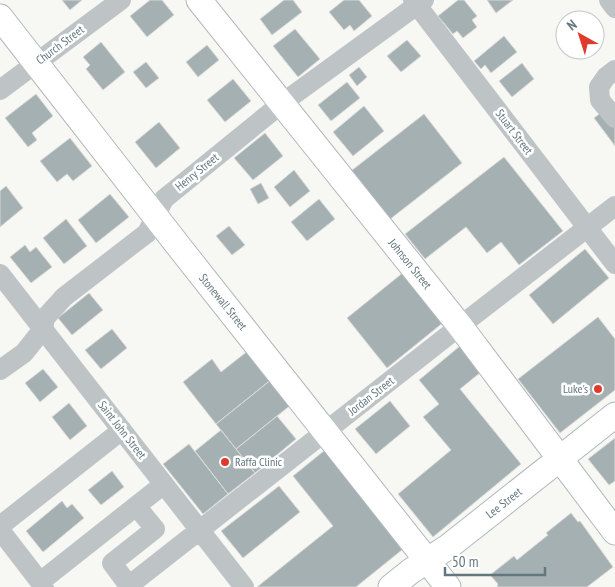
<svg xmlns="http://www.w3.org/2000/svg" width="615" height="587" viewBox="0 0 615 587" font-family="'PT Sans Narrow',sans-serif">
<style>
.building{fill:#a5b0b3;stroke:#d9d8d7}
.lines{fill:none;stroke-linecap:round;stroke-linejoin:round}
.major-casing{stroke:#b2b8bb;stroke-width:27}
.minor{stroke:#bec4c6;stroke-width:20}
.major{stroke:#fff;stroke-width:25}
.poi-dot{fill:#de3b2d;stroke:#fff;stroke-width:2}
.labels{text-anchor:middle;stroke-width:5;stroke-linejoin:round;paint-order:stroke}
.street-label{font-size:12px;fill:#63777e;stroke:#fff}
.poi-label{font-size:12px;fill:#63777e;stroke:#fff;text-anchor:end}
</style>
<rect width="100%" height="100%" fill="#f7f7f4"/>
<path class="building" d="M62,0H82L70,10Z
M150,0H162L174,15L147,37L130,16Z
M284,0H293L302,12L272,35L260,19Z
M344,0H359L372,16L354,31L350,25L344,30L329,12Z
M458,0H464L477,16L472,20L477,27L463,38L457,31L453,34L438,16Z
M487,0H513L496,13Z
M295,29L320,59L298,77L273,46Z
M504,36L517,52L491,73L485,65L481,69L474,61Z
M407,40L421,56L401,72L387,56Z
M101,42L125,72L103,90L86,69L90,65L83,57Z
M207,45L219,60L198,77L186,62Z
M146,62L159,78L146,88L133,72Z
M522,63L534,79L512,97L499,81Z
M359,67L367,77L357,86L349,75Z
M233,79L251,101L225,122L207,100Z
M347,82L360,98L331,121L318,105Z
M36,94L53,116L32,133L37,140L28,147L5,118Z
M615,102V146L594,118Z
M364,106L384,131L353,156L333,132Z
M424,114L462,163L389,220L351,171Z
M159,122L180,148L156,168L135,142Z
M265,133L283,156L253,180L234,158Z
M70,138L92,166L73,181L67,174L57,182L40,161Z
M504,157L563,231L519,265L501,242L487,253L466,227L425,259L405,234Z
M294,170L310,191L290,207L274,187Z
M261,183L269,198L258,204L250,189Z
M6,186L23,208L0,227V191Z
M110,194L129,217L96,243L78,220Z
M319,199L335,219L307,241L291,222Z
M66,219L87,246L64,264L43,238Z
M229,226L245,245L232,255L216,236Z
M25,245L30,252L36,247L52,267L31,283L10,257Z
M585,249L609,278L553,324L529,295Z
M410,267L450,317L387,368L347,318Z
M89,293L103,310L72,335L58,318Z
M598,317L615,339V390L560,433L518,379Z
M112,329L127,348L101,369L85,350Z
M460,346L481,372L460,389L521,464L433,537L398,494L451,450L423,417L439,404L419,380Z
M249,350L272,379L216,424L183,382L212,359L221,372Z
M43,369L58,387L40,402L25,383Z
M272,379L292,404L236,449L216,424Z
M390,401L410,426L376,454L355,429Z
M69,403L87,426L70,440L52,417Z
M277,416L296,439L255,473L236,449Z
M221,430L255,473L228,494L195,451Z
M615,438V481L609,485L588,459Z
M189,444L228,494L203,514L163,464Z
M330,446L408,545L356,587H257L333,526L293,476Z
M112,471L124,487L101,505L88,490Z
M279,486L300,512L243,558L221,531Z
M62,501L67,508L72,504L84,518L43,552L26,531Z
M571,513L578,522L580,521L613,567L587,587H497L498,584L490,575L514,556L517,560L548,535L546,533Z"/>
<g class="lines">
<defs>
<path id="major" d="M199,0L460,326L615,532
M0,17L180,248L448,587
M391,587L411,571L448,547L615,415"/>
</defs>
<use href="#major" class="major-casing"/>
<path class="minor" d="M413,0L615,264
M609,0L615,8
M615,70L606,77L599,87L600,100L615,118
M0,90L121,0
M0,274L244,587
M0,370L24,353L43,329L45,318L64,297L147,233L164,199L281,104L424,0
M0,526L122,430
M0,530L44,587
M40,582L164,484
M129,586L112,563L155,529L136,506
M127,587L460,326L615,206"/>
<use href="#major" class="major"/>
</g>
<g class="poi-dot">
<circle cx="598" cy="389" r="5"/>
<circle cx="225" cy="462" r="5"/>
</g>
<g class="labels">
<g class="street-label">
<text transform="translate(60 45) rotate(-37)" y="4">Church Street</text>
<text transform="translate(514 132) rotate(53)" y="4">Stuart Street</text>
<text transform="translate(197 172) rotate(-39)" y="4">Henry Street</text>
<text transform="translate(410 264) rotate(51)" y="4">Johnson Street</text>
<text transform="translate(223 302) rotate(51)" y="4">Stonewall Street</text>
<text transform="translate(371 396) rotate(-38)" y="4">Jordan Street</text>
<text transform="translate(122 430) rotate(52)" y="4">Saint John Street</text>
<text transform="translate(504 503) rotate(-38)" y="4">Lee Street</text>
</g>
<g class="poi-label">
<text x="588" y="393">Luke's</text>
<text x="235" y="466" text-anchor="start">Raffa Clinic</text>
</g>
</g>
<g transform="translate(580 35) rotate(321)"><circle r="24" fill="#ffffff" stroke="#c1c9cb"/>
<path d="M0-4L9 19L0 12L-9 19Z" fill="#de3b2d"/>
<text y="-8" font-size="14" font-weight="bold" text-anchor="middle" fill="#63777e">N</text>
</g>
<path d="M445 567v8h100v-8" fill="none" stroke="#63777e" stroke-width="2.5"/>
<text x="452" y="567" font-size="15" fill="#63777e" stroke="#ffffff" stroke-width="4" paint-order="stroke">50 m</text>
</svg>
